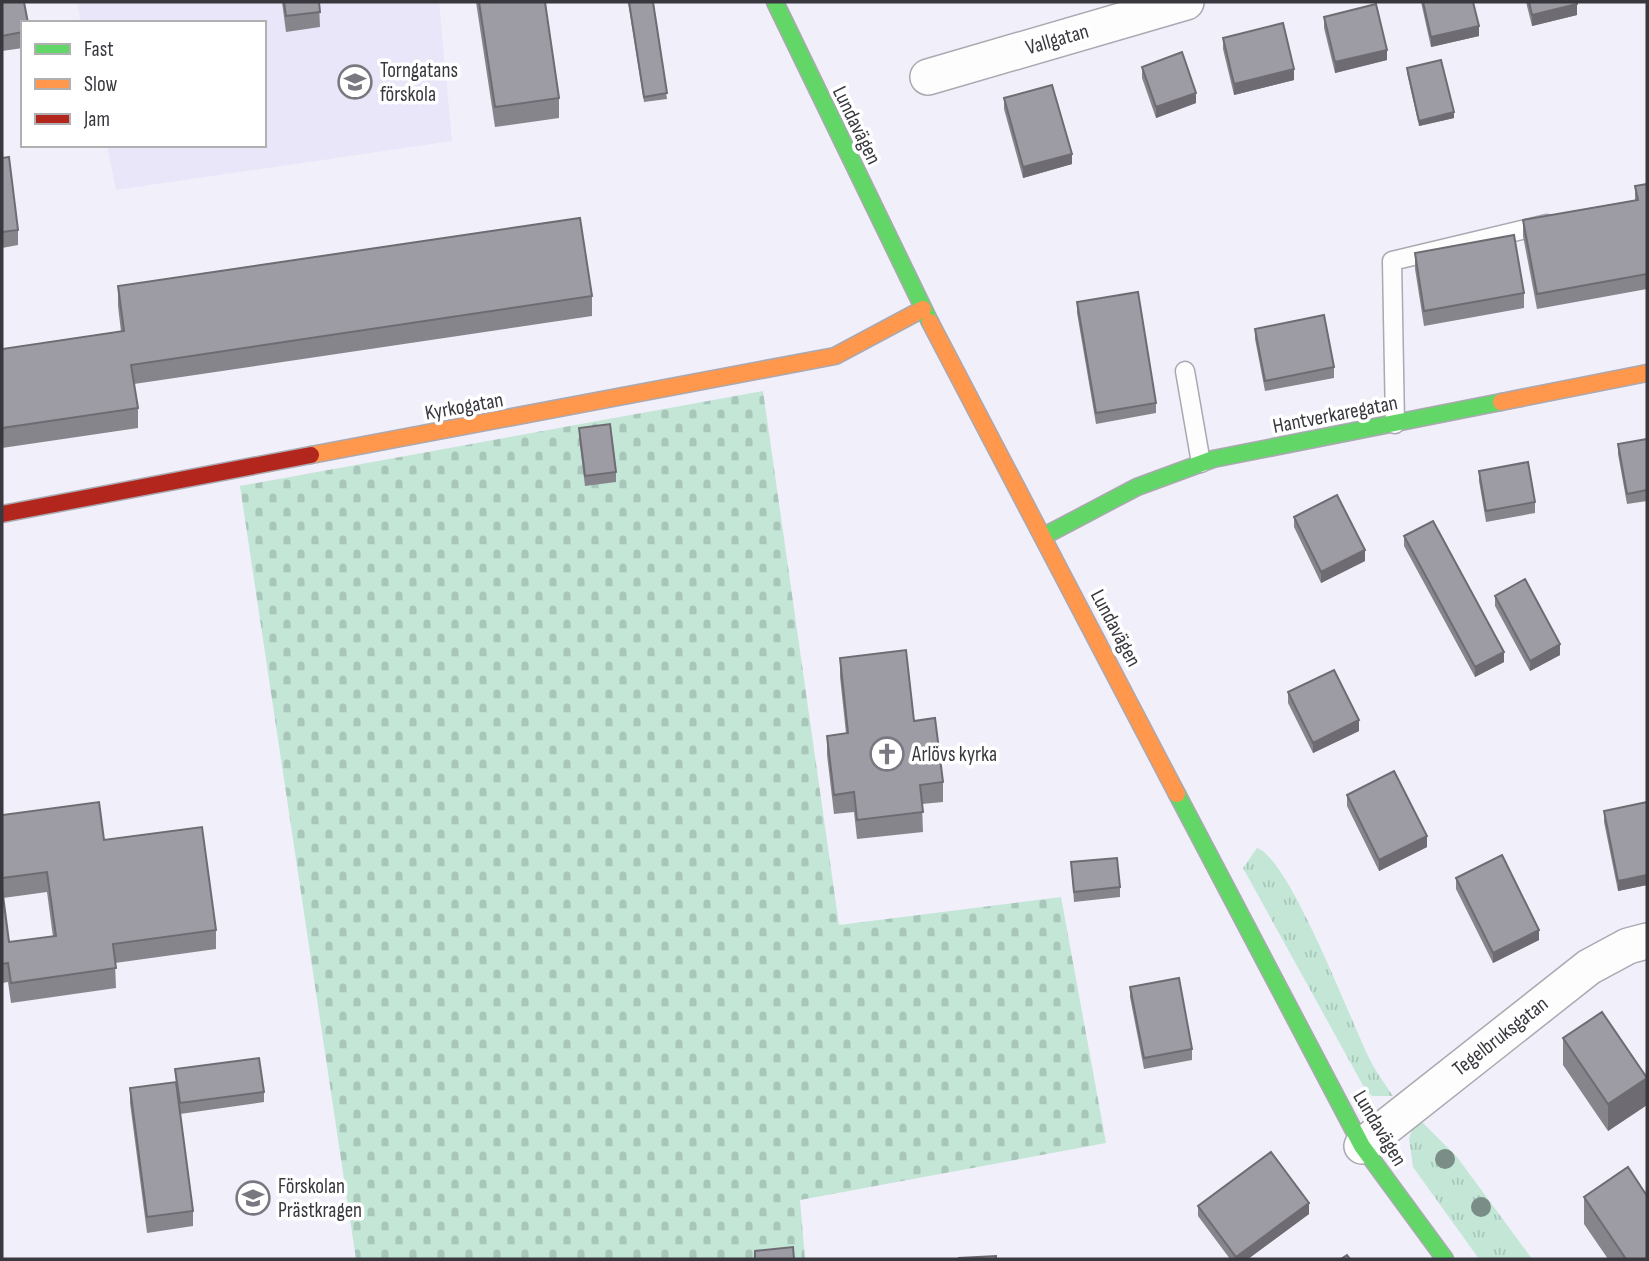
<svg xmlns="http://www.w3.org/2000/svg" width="1649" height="1261" viewBox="0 0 1649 1261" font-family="'Sofia Sans Condensed',sans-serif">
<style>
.built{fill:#e9e6f9}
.grass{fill:url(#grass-tufts)}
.cemetery{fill:url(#cemetery-stones)}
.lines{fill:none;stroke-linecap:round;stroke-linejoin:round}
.lane-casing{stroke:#aaa8b0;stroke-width:21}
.street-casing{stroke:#aaa8b0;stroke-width:38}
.fast-casing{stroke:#aaa8b0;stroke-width:19}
.slow-casing{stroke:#aaa8b0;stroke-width:19}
.jam-casing{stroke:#aaa8b0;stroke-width:19}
.lane{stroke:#fdfdfe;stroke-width:18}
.street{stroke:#fdfdfe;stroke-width:35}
.fast{stroke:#63d668;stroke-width:16}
.slow{stroke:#ff974d;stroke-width:16}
.jam{stroke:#b3261e;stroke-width:16}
.tree{fill:#7a8d87}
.wall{fill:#87858c;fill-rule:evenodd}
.shaded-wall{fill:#6e6c72}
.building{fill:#9d9ba3;stroke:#6e6c72;stroke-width:2}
.labels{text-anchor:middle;stroke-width:7;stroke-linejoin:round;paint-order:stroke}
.street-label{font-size:21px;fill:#39383f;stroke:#fff}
.poi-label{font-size:21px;fill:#39383f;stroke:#fff;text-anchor:start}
</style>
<defs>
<pattern id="grass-tufts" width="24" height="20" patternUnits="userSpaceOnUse" patternTransform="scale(1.75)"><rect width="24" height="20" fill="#c3e6d6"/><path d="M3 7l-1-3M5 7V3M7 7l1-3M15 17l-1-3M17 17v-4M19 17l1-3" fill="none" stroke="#a8c6b9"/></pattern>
<pattern id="cemetery-stones" width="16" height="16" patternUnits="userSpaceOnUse" patternTransform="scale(1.75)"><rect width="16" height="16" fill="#c3e6d6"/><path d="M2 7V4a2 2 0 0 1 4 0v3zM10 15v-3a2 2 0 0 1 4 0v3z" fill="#a8c6b9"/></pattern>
</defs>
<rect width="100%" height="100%" fill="#f1effa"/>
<path class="built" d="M77,2H439L452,141L116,190L107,145H264V23H81Z"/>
<path class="grass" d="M1257,848C1290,859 1351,1022 1370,1060C1376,1072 1385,1084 1393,1096H1372L1365,1089L1243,868Z
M1420,1120L1457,1157L1532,1259H1479L1413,1167L1409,1139L1412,1129Z"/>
<path class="cemetery" d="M763,391L839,925L1061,897L1106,1143L800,1200L805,1259H356L240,486Z"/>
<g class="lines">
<defs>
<path id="lane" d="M1185,371L1201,463
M1395,424L1392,261L1547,224"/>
<path id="street" d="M928,77L1186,2
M1362,1146L1589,967L1628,946L1647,941"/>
<path id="fast" d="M775,2L930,322
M1044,536L1137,487L1213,459L1501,402
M1177,794L1362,1146L1445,1259"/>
<path id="slow" d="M930,322L1177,794
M1501,402L1647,373
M311,455L835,356L923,309"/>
<path id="jam" d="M2,514L311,455"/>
</defs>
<use href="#lane" class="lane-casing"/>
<use href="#street" class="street-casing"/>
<use href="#fast" class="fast-casing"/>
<use href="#slow" class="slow-casing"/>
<use href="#jam" class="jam-casing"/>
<use href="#lane" class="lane"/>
<use href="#street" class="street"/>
<use href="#fast" class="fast"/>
<use href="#slow" class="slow"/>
<use href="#jam" class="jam"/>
</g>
<g class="tree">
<circle cx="1445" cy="1159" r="10"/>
<circle cx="1481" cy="1207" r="10"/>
</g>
<path class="wall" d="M2,2L23,23V48L2,51Z
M282,2H319L320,27L286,32Z
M476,2H545L559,98V118L495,127Z
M628,2H653L667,99L644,102Z
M1421,2H1473L1479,36L1431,47Z
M1526,2H1577V15L1532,26Z
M1324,17L1387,60L1335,73L1324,28Z
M1223,38L1294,80L1234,95L1223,49Z
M1142,67L1196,103L1156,118L1142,78Z
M1407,68L1454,118L1419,126L1407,73Z
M1004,98L1072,164L1023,178L1004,109Z
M2,158L18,230V245L2,248Z
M1647,184V289L1537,309L1523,236V220L1635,200V186Z
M1415,253L1524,293V308L1424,326L1415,269Z
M118,286L592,296V316L134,384L138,408V428L2,448V349L121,332L118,306Z
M1077,302L1156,403V413L1096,424L1077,313Z
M1255,329L1334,367V378L1265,391L1255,339Z
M579,428L616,472V482L585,486L579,438Z
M1647,439V501L1627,504L1618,454V444Z
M1479,471L1535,502V513L1486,522L1479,481Z
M1294,517L1365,561L1321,583L1294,527Z
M1404,536L1504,662L1475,677L1404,546Z
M1495,596L1560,655L1530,671L1495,606Z
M840,658L914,721L943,782V802L922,804L923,832L857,839L854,812L834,814L827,755V736L846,733L840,677Z
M1288,692L1359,731L1313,753L1288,703Z
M1347,795L1427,847L1379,871L1347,806Z
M1647,802V885L1618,891L1604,822V811Z
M2,815L104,840L216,930V949L115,963L116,988L11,1003L8,982L2,983ZM47,892L53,937L9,942L3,898Z
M1071,862L1120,887V897L1074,902Z
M1456,878L1539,940L1493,963L1456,889Z
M1130,987L1192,1049V1060L1144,1069L1130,997Z
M1563,1038L1647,1105L1608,1131L1563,1065Z
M175,1069L264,1092V1102L180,1114L193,1211V1226L147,1233L130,1103V1088L176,1082Z
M1584,1197L1647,1259H1608L1584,1224Z
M1198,1206L1309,1214L1248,1259H1230L1198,1216Z"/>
<path class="shaded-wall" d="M1577,4V15L1532,26V15Z
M1479,26V36L1431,47V37Z
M1387,50V60L1335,73V62Z
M1294,69V80L1234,95V84Z
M1196,93V103L1156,118V107Z
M1454,112V118L1419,126V121Z
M1072,154V164L1023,178V167Z
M1365,550V561L1321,583V572Z
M1560,644V655L1530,671V661Z
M1504,652V662L1475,677V667Z
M1359,720V731L1313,753V743Z
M1427,836V847L1379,871V860Z
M1647,875V885L1618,891V881Z
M1539,930V940L1493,963V953Z
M1647,1078V1105L1608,1131V1104Z
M1309,1203V1214L1248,1259H1236V1257Z"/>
<path class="building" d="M2,2H24L28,23H23V32L2,36Z
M284,2H319L320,12L286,16Z
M479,2H545L559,98L495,107Z
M629,2H653L667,93L644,97Z
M1423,2H1473L1479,26L1431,37Z
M1529,2H1577V4L1532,15Z
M1376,4L1387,50L1335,62L1324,17Z
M1283,23L1294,69L1234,84L1223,38Z
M1182,52L1196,93L1156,107L1142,67Z
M1441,60L1454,112L1419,121L1407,68Z
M1052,85L1072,154L1023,167L1004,98Z
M9,157L18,230L2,232V158Z
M1647,184V274L1537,294L1523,220L1638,200L1635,186Z
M580,218L592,296L131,365L138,408L2,428V349L124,331L118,286Z
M1514,235L1524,293L1424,311L1415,253Z
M1138,292L1156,403L1096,413L1077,302Z
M1324,315L1334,367L1265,381L1255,329Z
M610,424L616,472L585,476L579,428Z
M1647,439V490L1627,494L1618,444Z
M1528,462L1535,502L1486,511L1479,471Z
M1337,495L1365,550L1321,572L1294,517Z
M1433,521L1504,652L1475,667L1404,536Z
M1525,579L1560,644L1530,661L1495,596Z
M906,650L914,721L935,718L943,782L920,785L923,812L857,820L854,792L834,795L827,736L848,733L840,658Z
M1334,670L1359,720L1313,743L1288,692Z
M1394,771L1427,836L1379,860L1347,795Z
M99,802L104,840L202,827L216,930L113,944L116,968L11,983L8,963L2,964V888L9,942L56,936L47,872L2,878V815Z
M1647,802V875L1618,881L1604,811Z
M1502,855L1539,930L1493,953L1456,878Z
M1117,858L1120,887L1074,892L1071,862Z
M1179,978L1192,1049L1144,1058L1130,987Z
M1602,1012L1647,1078L1608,1104L1563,1038Z
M259,1058L264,1092L180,1103L175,1069Z
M176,1082L193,1211L147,1217L130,1088Z
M1271,1152L1309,1203L1236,1257L1198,1206Z
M1628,1167L1647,1196V1259H1626L1584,1197Z
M793,1247L794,1259H755V1251Z
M1347,1255L1350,1259H1341Z
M996,1256V1259H959V1258Z"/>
<defs>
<symbol id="school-ring" viewBox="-11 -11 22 22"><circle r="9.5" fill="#fff" stroke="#797880" stroke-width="1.5"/><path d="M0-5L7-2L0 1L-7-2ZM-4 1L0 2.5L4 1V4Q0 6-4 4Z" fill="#797880"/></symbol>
<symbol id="church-ring" viewBox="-11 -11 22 22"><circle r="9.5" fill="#fff" stroke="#797880" stroke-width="1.5"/><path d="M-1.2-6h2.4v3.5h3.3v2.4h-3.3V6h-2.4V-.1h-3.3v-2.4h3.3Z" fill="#797880"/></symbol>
</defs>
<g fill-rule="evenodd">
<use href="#school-ring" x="336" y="63" width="38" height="38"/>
<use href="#church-ring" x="868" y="735" width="38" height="38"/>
<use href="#school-ring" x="234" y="1179" width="38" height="38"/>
</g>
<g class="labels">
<g class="street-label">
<text transform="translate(1057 39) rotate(-16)" y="7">Vallgatan</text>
<text transform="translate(857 125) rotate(64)" y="7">Lundavägen</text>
<text transform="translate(464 406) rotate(-10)" y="7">Kyrkogatan</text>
<text transform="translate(1335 414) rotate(-11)" y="7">Hantverkaregatan</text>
<text transform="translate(1116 628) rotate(62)" y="7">Lundavägen</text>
<text transform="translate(1500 1036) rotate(-38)" y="7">Tegelbruksgatan</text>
<text transform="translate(1380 1128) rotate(59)" y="7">Lundavägen</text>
</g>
<g class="poi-label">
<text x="380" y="77">Torngatans<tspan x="380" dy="24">förskola</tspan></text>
<text x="912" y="761">Arlövs kyrka</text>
<text x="278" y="1193">Förskolan<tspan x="278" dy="24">Prästkragen</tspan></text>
</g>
</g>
<rect width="1649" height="1261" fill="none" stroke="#39383f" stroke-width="7"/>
<rect x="21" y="21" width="245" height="126" fill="#ffffff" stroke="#b0afb2" stroke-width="2"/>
<rect x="35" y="44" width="35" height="10" fill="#63d668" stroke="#b0afb2" stroke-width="2"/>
<text x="84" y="56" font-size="21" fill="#39383f">Fast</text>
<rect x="35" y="79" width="35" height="10" fill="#ff974d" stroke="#b0afb2" stroke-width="2"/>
<text x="84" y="91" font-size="21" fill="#39383f">Slow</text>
<rect x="35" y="114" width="35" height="10" fill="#b3261e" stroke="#b0afb2" stroke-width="2"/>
<text x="84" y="126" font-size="21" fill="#39383f">Jam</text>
</svg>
